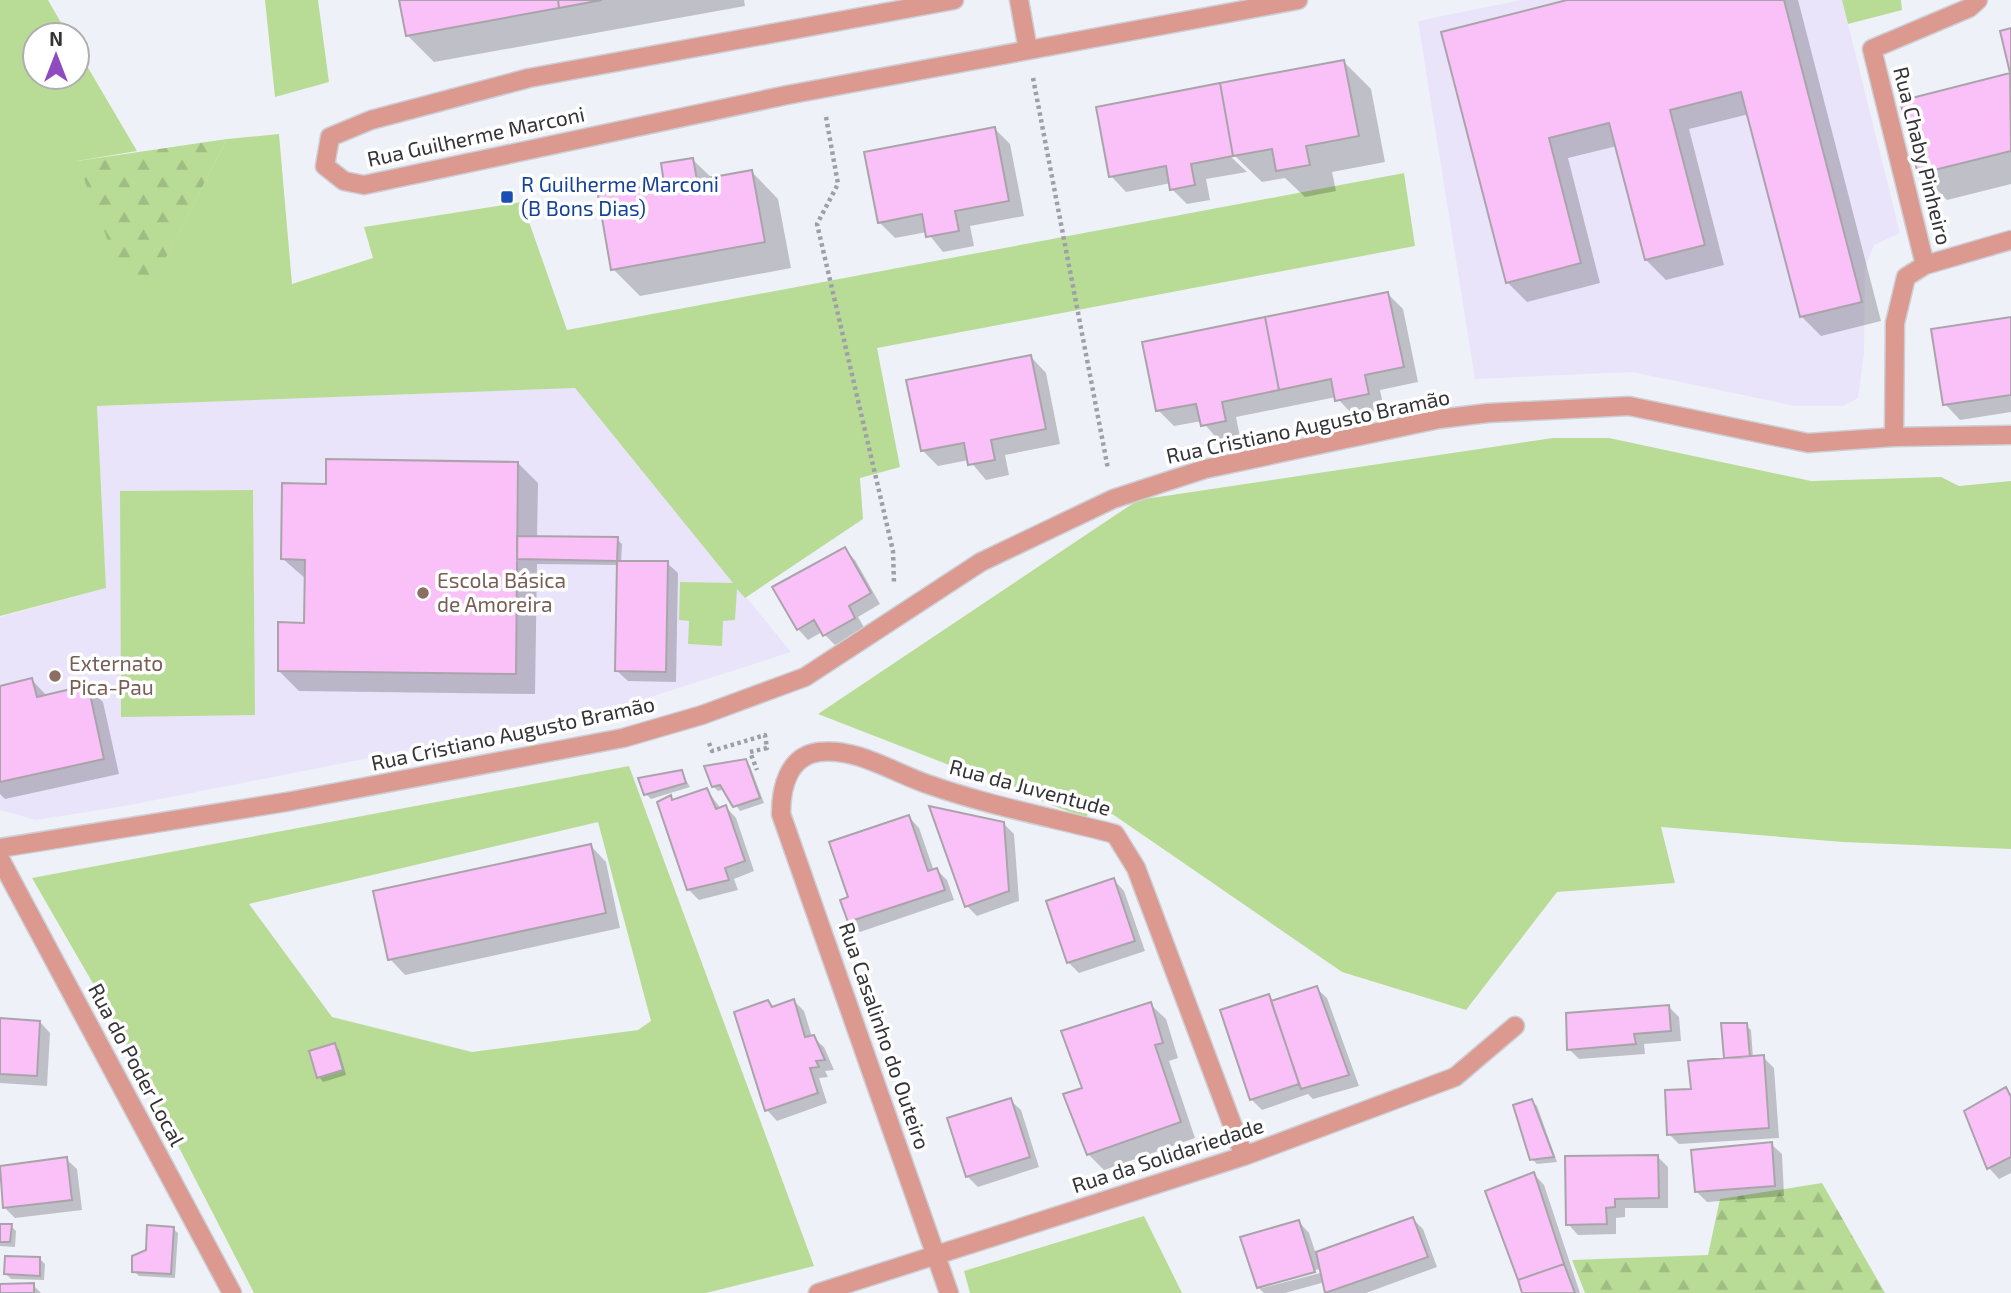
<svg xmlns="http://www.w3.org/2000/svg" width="2011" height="1293" viewBox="0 0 2011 1293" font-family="'Exo 2',sans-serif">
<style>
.education{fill:#e9e4fa}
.green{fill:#b8dc96;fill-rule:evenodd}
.forest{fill:url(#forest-firs)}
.shadow{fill:#0003;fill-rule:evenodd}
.building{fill:#fac1f9;stroke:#aaa4aa;stroke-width:2}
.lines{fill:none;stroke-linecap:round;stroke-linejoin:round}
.minor-casing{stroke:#cdcfd6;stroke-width:21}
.path{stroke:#9fa0a6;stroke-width:4.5;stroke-dasharray:3.5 3.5;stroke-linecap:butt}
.minor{stroke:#db998f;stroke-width:18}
.transit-dot{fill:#1a4fb4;stroke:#fff;stroke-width:2.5}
.education-dot{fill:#8d6e63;stroke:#fff;stroke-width:2.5}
.labels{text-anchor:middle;stroke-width:7;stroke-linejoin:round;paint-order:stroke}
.street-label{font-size:21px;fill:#343437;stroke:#fff}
.transit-label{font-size:21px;fill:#164399;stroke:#fff;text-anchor:start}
.education-label{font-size:21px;fill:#785e54;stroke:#fff;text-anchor:start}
</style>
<defs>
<pattern id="forest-firs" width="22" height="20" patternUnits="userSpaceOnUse" patternTransform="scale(1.75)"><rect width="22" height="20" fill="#b8dc96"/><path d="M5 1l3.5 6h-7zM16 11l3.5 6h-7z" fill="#9fbd82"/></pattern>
</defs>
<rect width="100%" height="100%" fill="#eff1f9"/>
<path class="education" d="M1521,0H1842L1900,233L1874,245L1865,268L1864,353L1858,398L1843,406H1795L1632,372L1475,379L1418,21Z
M575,388L791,652L610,710L578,717L130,805L36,820L0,810V617L106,588L97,406Z"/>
<path class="green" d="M0,0H48L68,35H35V77H77V49L137,151L77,161L146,295L227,139L279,134L292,284L373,258L364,227L522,202L567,330L1404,173L1415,246L877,348L900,467L860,478L863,519L745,598L737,589L735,620L723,621L722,646L688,644L689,621L679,620L680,582L733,583L575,388L97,406L106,588L0,616Z
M265,0H318L329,82L275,97Z
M1842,0H1901L1902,10L1848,24Z
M1553,438H1609L1811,481L1941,477L1959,486L2011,481V849L1843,842L1661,827L1675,883L1557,892L1466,1010L1342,972L1105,809L1083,817L818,714L1138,500Z
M253,490L255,715L121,717L120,491Z
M629,766L814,1266L706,1293H254L106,1006L32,878ZM598,822L651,1021L638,1030L472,1052L332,1017L249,904Z
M1144,1216L1182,1293H970L964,1271Z"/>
<path class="forest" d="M227,139L146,296L115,259L77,161Z
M1822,1183L1885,1293H1585L1572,1260L1708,1255L1720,1199Z"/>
<path class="shadow" d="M401,0H744L745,6L434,62L407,35Z
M1574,0H1798L1881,321L1821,336L1801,316L1749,114L1689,129L1724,265L1666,280L1646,260L1617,146L1568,158L1600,283L1527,302L1507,282Z
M1344,62L1371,89L1385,162L1332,172L1336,191L1305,197L1285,178L1262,182L1234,155H1229L1247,172L1206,179L1210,200L1187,204L1172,189L1171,183L1126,192L1111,176Z
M2011,75V184L1947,200L1920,173L1902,102Z
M994,128L1010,144L1024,216L970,226L974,246L943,252L927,232L895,238L879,222Z
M693,160L713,179L752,172L778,199L791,268L640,296L613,269L666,185Z
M1388,294L1403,309L1418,382L1380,390L1384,409L1353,415L1336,397L1236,417L1240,437L1219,441L1202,421L1174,426L1158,410Z
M2011,319V412L1960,420L1945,404Z
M1031,357L1046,373L1060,444L1005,455L1009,475L986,480L969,460L938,466L922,450Z
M518,463L538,483L537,538L617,539L622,544L621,563H667L678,573L676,682L628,681L617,671L619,565L537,564L535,694L299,691L279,671L306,624V579L283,559L328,485Z
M845,550L855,560L880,604L858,617L865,629L835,645L822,632L808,640L798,629Z
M32,680L47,696L87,687L103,702L119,774L5,799L0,794V688Z
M745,761L750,766L764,803L740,811L725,789L718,791L713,786Z
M681,772L690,787L651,799L646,794Z
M707,790L721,809L726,807L736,818L754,871L734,879L738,890L699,900L688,889L670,798L674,802Z
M909,817L919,828L934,871L937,870L947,880L954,900L860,932L850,921V898Z
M1003,823L1014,834L1019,901L977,916L967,906Z
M591,846L606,862L620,928L405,975L390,959Z
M1114,880L1124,891L1145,951L1079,973L1068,962Z
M1316,988L1327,998L1359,1086L1313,1099L1308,1094L1262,1110L1251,1099L1268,996L1274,1002Z
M794,1001L804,1011L812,1037L824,1047L834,1070L825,1071L828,1077L819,1078L827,1103L777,1121L767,1110L768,1002L774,1008Z
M1150,1004L1166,1019L1178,1058L1169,1061L1195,1138L1104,1170L1088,1154L1084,1089Z
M1669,1007L1679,1017L1681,1041L1644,1044L1645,1054L1579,1059L1569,1049Z
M0,1020L40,1022L50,1033L47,1086L0,1083Z
M1746,1025L1751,1030L1753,1058L1763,1057L1774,1068L1779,1138L1679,1144L1669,1134L1693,1090L1728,1060L1726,1057Z
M334,1045L339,1050L346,1075L323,1082L319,1077Z
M2006,1089L2011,1094V1173L1999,1179L1989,1168L1966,1112Z
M1010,1100L1021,1110L1039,1167L978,1187L967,1176Z
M1532,1101L1537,1106L1557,1162L1537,1164L1532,1159Z
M1771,1144L1782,1154L1784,1196L1707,1202L1696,1191Z
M1657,1156L1668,1167V1208H1625V1217L1616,1218V1234L1578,1235L1568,1224Z
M66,1159L77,1169L82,1210L15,1218L5,1208L0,1167Z
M1534,1174L1544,1185L1580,1293H1524Z
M1413,1219L1423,1229L1437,1267L1366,1293H1327L1325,1282L1285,1293H1264L1258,1287L1299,1222L1309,1233L1316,1254ZM1323,1268L1324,1272L1262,1288V1285Z
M0,1225L11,1226L16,1231L15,1247L0,1246Z
M173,1229L178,1233L175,1278L139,1276L134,1271L147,1251Z
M40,1259L45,1264L44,1280L11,1279L6,1274Z
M33,1285L41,1293H0V1286Z"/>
<path class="building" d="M399,0H558L559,8L406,36Z
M558,0H602L559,8Z
M1567,0H1784L1862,302L1800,317L1741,92L1670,110L1705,245L1645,260L1609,123L1549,138L1581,263L1506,283L1441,32Z
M2011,28V77L2000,31Z
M1344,60L1359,136L1306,146L1310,165L1276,171L1272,149L1233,156L1220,83Z
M2010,73L2011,151L1918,174L1900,101Z
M1220,83L1233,156L1191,164L1195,185L1170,190L1166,166L1109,177L1096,107Z
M995,127L1009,201L955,211L959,231L926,237L922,214L878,223L864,152Z
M693,158L697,180L752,170L765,242L611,270L598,195L664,183L661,163Z
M1388,292L1404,367L1365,375L1369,394L1335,401L1331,379L1279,390L1265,317Z
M1265,317L1279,390L1222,402L1226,421L1201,426L1196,404L1156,411L1142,342Z
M2011,317V395L1943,405L1931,329Z
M1031,355L1046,429L991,440L995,460L968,465L964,443L921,451L906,380Z
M326,459L518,462L516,674L278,671V622L304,623L305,560L281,559L282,483L326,484Z
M517,536L618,537L617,561L517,559Z
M845,547L871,593L849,606L855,618L823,636L814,620L797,630L772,587Z
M617,561H668L666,672L615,671Z
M32,678L37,697L88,685L104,759L0,782V686Z
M746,759L760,798L733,807L720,785L712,787L704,766Z
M682,770L686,783L644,795L638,778Z
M707,788L716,809L726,805L745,861L725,868L729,880L687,890L657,802L671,795L672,800Z
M929,806L1004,822L1009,891L965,907Z
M909,815L928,871L937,868L945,890L848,922L840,900L848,897L829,842Z
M591,844L606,913L388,960L373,891Z
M1114,878L1135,941L1067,963L1046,901Z
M1317,986L1349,1075L1301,1089L1271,1001Z
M1269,994L1299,1084L1250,1100L1220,1010Z
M794,999L805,1037L814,1035L825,1060L816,1061L819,1067L810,1068L818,1093L765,1111L734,1012L768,1000L772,1007Z
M1151,1002L1163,1043L1155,1045L1181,1122L1087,1155L1063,1094L1082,1088L1061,1031Z
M1669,1005L1671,1031L1634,1034L1636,1044L1567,1050L1566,1013Z
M0,1018L40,1021L37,1076L0,1074Z
M1721,1023H1747L1750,1057L1724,1058Z
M335,1043L343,1070L317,1078L309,1051Z
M1764,1055L1769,1128L1667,1135L1665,1090L1691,1089L1688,1061Z
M2006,1087L2011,1097V1157L1987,1169L1964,1111Z
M1011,1098L1030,1157L966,1177L947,1118Z
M1532,1099L1554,1157L1530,1160L1513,1105Z
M1772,1142L1775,1186L1695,1192L1691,1150Z
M1658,1155L1659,1198L1615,1199V1207L1606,1208L1607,1224L1566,1225L1565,1156Z
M67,1157L72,1200L3,1208L0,1166Z
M1534,1172L1564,1264L1518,1280L1485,1191Z
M1413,1217L1428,1257L1325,1293L1316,1252Z
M1299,1220L1315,1272L1257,1288L1240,1237Z
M0,1224H12L10,1242H0Z
M147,1225L174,1227L171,1274L132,1272V1256L146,1250Z
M5,1256L40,1257V1276L4,1274Z
M1564,1264L1575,1293H1522L1518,1280Z
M34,1283V1293H0V1284Z"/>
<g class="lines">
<defs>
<path id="minor" d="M954,0L529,78L371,120L330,137L325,166L344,181L364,185L787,95L1298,0
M1019,0L1028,50
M1925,265L1872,49L1969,8L1978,0
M1894,437L1895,323L1906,277L1925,265L2011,240
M0,848L286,802L623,738L702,715L805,677L981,562L1113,499L1205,469L1439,419L1488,413L1629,406L1808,443L1894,437L2011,435
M0,859L232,1293
M818,1293L1244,1156L1455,1077L1515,1026
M949,1293L781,814C781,788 788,756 819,752C856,747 896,774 930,785C990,806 1054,818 1115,834L1136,868L1244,1156"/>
</defs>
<use href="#minor" class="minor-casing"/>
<path class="path" d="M1033,78L1108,469
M826,117L838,184L817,224L893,551L894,583
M709,743L712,751L765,735L767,748L750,752L757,770"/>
<use href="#minor" class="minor"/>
</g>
<rect class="transit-dot" x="500" y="190" width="14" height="14" rx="3.5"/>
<g class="education-dot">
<circle cx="423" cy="593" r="7"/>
<circle cx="55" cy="676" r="7"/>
</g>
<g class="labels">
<g class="street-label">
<text transform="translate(476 137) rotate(-12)" y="7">Rua Guilherme Marconi</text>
<text transform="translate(1922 156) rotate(76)" y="7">Rua Chaby Pinheiro</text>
<text transform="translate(1308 427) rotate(-12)" y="7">Rua Cristiano Augusto Bramão</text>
<text transform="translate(513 734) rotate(-12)" y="7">Rua Cristiano Augusto Bramão</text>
<text transform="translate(1030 788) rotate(15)" y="7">Rua da Juventude</text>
<text transform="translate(884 1036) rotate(71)" y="7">Rua Casalinho do Outeiro</text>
<text transform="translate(136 1065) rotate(62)" y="7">Rua do Poder Local</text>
<text transform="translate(1168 1156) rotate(-18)" y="7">Rua da Solidariedade</text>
</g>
<g class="transit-label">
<text x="521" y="192">R Guilherme Marconi<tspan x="521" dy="24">(B Bons Dias)</tspan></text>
</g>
<g class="education-label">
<text x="437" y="588">Escola Básica<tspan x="437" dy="24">de Amoreira</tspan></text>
<text x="69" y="671">Externato<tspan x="69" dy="24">Pica-Pau</tspan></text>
</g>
</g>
<g transform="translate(56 56)"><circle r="33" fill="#ffffff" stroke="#aeaeaf" stroke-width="2"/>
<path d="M0-5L12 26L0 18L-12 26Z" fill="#904bbf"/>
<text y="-10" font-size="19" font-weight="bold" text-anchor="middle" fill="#343437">N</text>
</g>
</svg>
